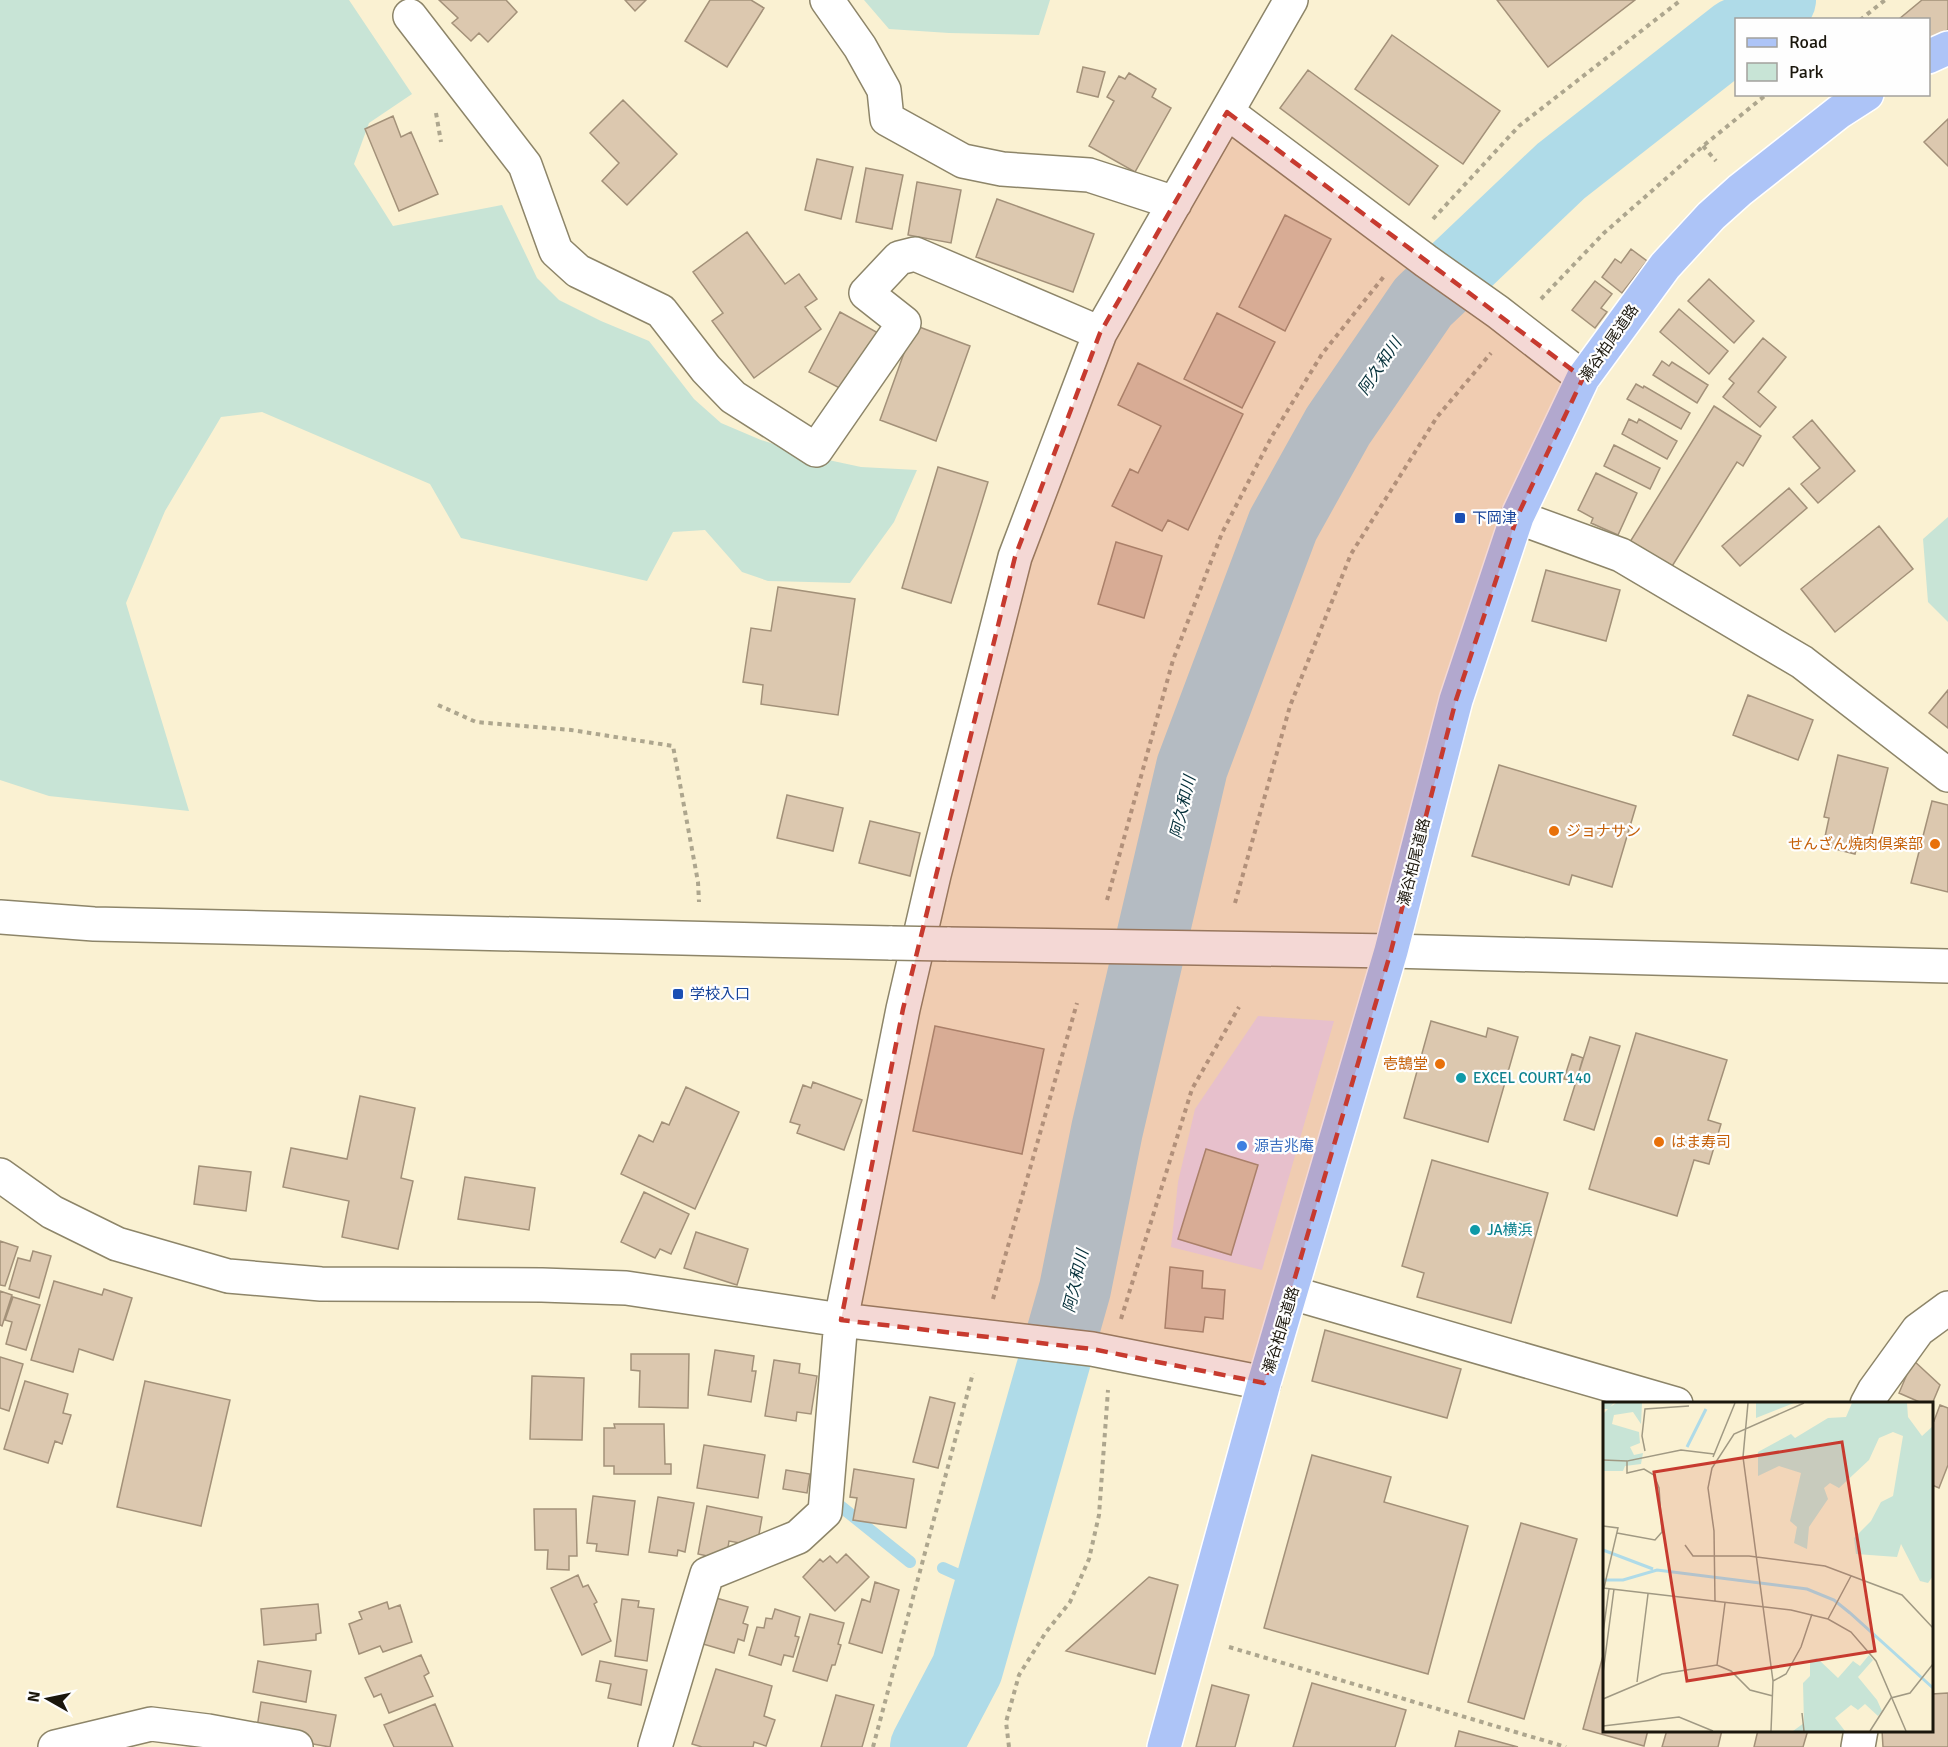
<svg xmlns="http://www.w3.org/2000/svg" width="1948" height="1747" viewBox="0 0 1948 1747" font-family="Signika,'Noto Sans JP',sans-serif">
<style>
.commercial{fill:#efe1f4}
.green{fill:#c8e4d6}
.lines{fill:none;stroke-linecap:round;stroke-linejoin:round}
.stream{stroke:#afdbe8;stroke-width:12}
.river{stroke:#afdbe8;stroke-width:72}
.building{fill:#dcc8af;stroke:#a39179;stroke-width:1.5}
.minor-casing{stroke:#8d8569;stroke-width:36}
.major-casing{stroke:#fff;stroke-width:36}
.path{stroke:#ada68e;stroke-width:4;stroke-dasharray:4.5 4.5;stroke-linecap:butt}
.minor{stroke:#fff;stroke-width:33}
.major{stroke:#adc4f7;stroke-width:33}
.minor-bridge-casing{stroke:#8d8569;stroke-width:36;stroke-linecap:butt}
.minor-bridge{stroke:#fff;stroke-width:33}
.marked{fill:#c73a2f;fill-opacity:0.2;stroke:#c73a2f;stroke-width:4.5;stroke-dasharray:12 8;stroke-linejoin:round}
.transit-dot{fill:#1a4fb4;stroke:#fefefe;stroke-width:2}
.food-dot{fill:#e8710a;stroke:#fefefe;stroke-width:2}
.culture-dot{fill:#0f9aa8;stroke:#fefefe;stroke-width:2}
.shop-dot{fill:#3f7fe0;stroke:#fefefe;stroke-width:2}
.labels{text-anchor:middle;stroke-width:4.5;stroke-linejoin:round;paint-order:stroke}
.street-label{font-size:15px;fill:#1a160c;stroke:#fefefe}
.transit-label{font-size:15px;fill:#164399;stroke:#fefefe;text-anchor:start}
.food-label{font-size:15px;fill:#c56008;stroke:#fefefe;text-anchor:start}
.culture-label{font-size:15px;fill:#0d838f;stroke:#fefefe;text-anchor:start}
.shop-label{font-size:15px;fill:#366cbe;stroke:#fefefe;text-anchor:start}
.water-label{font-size:16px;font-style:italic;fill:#042f39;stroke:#fefefe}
.inset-river{fill:none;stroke:#afdbe8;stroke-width:3}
.inset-road{fill:none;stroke:#a09983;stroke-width:1.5}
.view{fill:#c73a2f;fill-opacity:0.15;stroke:#c73a2f;stroke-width:3}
.inset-edge{fill:none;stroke:#1a160c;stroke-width:3}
</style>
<rect width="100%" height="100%" fill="#faf1d2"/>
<path class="commercial" d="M1258,1016L1334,1021L1262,1270L1171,1247L1178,1182L1195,1109Z"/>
<path class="green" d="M0,0H349L412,94L369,123L354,164L393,226L502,205L537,278L559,300L601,321L649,341L694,399L721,423L761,440L819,458L861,467L917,470L894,522L850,583L768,581L742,572L705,530L673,532L647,581L461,538L430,484L262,412L221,417L165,511L126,603L189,811L49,796L0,780Z
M864,0H1050L1039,35L949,33L889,29Z
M1948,517V622L1928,602L1923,539Z"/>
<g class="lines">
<path class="stream" d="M839,1505L910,1562
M943,1568L990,1589"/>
<path class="river" d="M1755,20L1780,0
M926,1747L967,1669L1075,1289L1107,1130L1192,767L1283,525L1338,426L1423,302L1561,171L1736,34"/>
</g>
<path class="building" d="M439,0H506L517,12L488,42L479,33L471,41L452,23L458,18Z
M625,0H646L635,11Z
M710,0H751L764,8L727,67L685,41Z
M1497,0H1635L1548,67Z
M1922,0H1948V30L1928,40V20L1899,19Z
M1392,35L1500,111L1463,164L1355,89Z
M1083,67L1105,72L1098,97L1077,92Z
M1308,70L1438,166L1409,205L1280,108Z
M1129,73L1156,89L1152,97L1171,108L1135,172L1089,146L1114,101L1107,97L1119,76L1125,79Z
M623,100L677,154L627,205L602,181L619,163L590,133Z
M393,116L401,137L411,132L438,194L399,211L365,129Z
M1948,119V166L1924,142Z
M817,159L853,167L841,219L805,210Z
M866,168L903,175L892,229L856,222Z
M917,182L961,190L951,243L908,235Z
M997,199L1094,234L1073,292L976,257Z
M1285,215L1331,239L1285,331L1239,307Z
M747,232L785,284L799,274L817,299L805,307L821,329L754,378L712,321L723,313L693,272Z
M1631,249L1647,261L1622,293L1602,277L1615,259L1621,263Z
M1709,279L1754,321L1734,343L1688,301Z
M1595,281L1612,294L1601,308L1607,312L1595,328L1572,310Z
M1679,309L1728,351L1709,374L1660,332Z
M840,312L880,334L849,393L809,372Z
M1217,313L1275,342L1242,408L1184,379Z
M914,325L970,346L936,441L880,420Z
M1763,338L1786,357L1758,392L1776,407L1760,427L1723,397L1734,383L1729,379Z
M1662,361L1669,366L1672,362L1708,385L1697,403L1653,375Z
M1138,363L1243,414L1188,530L1168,520L1162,531L1112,506L1130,469L1138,473L1161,426L1118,405Z
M1636,384L1643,388L1644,386L1690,413L1681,429L1627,399Z
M1714,406L1761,436L1743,466L1737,462L1666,576L1625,550Z
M1629,419L1637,423L1639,419L1677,441L1667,459L1622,434Z
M1812,420L1855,471L1818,503L1801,484L1820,468L1793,437Z
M1614,445L1660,468L1650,489L1604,466Z
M938,467L988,482L951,603L902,588Z
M1596,473L1637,493L1618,535L1591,523L1593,518L1578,510Z
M1789,488L1807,508L1740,566L1722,546Z
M1879,526L1913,569L1835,632L1801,589Z
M1116,542L1162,556L1144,618L1098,604Z
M1546,570L1620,590L1606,641L1532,621Z
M778,587L855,599L838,715L761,704L763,685L743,682L751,628L771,631Z
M1948,690V728L1929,713Z
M1748,695L1813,720L1798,760L1733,735Z
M1838,755L1888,768L1871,839L1859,837L1855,854L1823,846L1829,818L1824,817Z
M1499,765L1636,806L1612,887L1572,875L1569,885L1472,856Z
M787,795L843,808L833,851L777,838Z
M1932,801L1948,805V892L1911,883Z
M870,821L920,833L910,876L859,863Z
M1431,1021L1486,1037L1488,1028L1518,1037L1488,1142L1404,1118Z
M935,1026L1044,1049L1022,1154L913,1131Z
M1636,1033L1727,1060L1708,1120L1721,1124L1709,1164L1694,1160L1677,1216L1589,1189Z
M1590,1037L1620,1046L1594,1130L1564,1120Z
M1572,1054L1583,1058L1576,1082L1564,1079Z
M813,1082L862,1100L844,1150L797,1133L800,1125L790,1122L803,1085L811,1088Z
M686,1087L739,1112L695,1209L621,1174L639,1135L653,1142L662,1122L669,1125Z
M360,1096L415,1108L401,1178L413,1181L398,1249L342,1237L349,1201L283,1187L291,1148L347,1159Z
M1206,1149L1258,1165L1231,1255L1178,1239Z
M1432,1160L1548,1193L1511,1323L1417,1297L1424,1273L1402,1266Z
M199,1166L251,1172L246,1211L194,1204Z
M465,1177L535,1188L529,1230L458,1219Z
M644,1192L689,1214L671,1254L660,1249L655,1258L621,1242Z
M696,1232L748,1249L737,1285L684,1268Z
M0,1241L18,1247L5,1286L0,1285Z
M33,1251L51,1256L39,1298L9,1289L18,1258L30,1261Z
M1170,1267L1203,1271L1202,1288L1225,1290L1223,1319L1205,1317L1203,1332L1165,1328Z
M54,1281L102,1295L104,1289L132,1298L113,1360L79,1349L73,1372L31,1360Z
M0,1291L12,1295L2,1326L0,1325Z
M13,1297L40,1305L26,1350L6,1344L12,1322L5,1320Z
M1325,1330L1461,1369L1447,1418L1312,1381Z
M715,1350L754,1356L752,1371H756L751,1402L708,1395Z
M631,1354H689L688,1408L639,1407L640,1371L631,1370Z
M0,1357L23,1364L9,1411L0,1408Z
M774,1360L800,1364L799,1373L817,1376L811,1414L797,1412L796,1421L765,1416Z
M1913,1360L1940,1385L1932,1404H1924L1899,1393Z
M532,1376L584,1378L582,1440L530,1439Z
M25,1381L68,1394L63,1413L71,1415L62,1444L55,1441L48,1463L4,1449Z
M145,1381L230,1400L201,1526L117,1507Z
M930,1397L955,1403L938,1468L913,1462Z
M1940,1405L1948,1408V1465L1939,1488L1932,1485V1420L1934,1421Z
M614,1424H664L665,1464H671V1474H614V1466H604V1428H615Z
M704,1445L765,1455L758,1498L697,1488Z
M1312,1455L1391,1477L1384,1502L1468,1526L1428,1674L1264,1628Z
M854,1469L914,1479L906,1528L853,1520L857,1498L850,1497Z
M786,1470L810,1474L807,1493L783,1489Z
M593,1496L635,1501L628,1555L596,1551L597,1544L587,1543Z
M658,1497L694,1503L685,1552L678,1550L677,1556L649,1552Z
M707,1506L762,1517L757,1546L729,1541L726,1560L698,1554Z
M534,1509H576L577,1556H569V1570L547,1569L548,1550H535Z
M1521,1523L1577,1539L1524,1719L1468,1702Z
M846,1554L869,1577L835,1611L803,1577L820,1559L823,1562L830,1556L837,1563Z
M578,1575L583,1587L588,1585L597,1602L594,1604L611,1641L582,1655L551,1588Z
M1149,1577L1178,1585L1155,1674L1066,1651Z
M875,1582L899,1590L882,1653L849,1643L862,1599L870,1602Z
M716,1598L748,1607L743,1623L748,1625L744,1641L738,1639L734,1653L703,1644Z
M622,1599L639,1601L638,1607L654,1609L647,1661L615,1656Z
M387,1602L389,1609L400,1605L412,1642L383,1652L380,1646L359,1654L349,1624L362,1619L359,1612Z
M318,1604L321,1633L316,1634V1640L264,1645L261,1609Z
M775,1609L800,1617L795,1636L799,1637L793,1657L784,1655L781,1665L749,1655L757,1627L764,1628L766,1618L772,1619Z
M810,1614L844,1623L838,1644L841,1645L835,1665H832L827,1681L793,1671Z
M1604,1652V1730H1648L1644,1746L1583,1729Z
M421,1655L429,1673L424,1676L433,1696L389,1713L381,1694L374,1697L365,1678Z
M258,1661L311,1671L306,1702L253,1692Z
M600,1661L647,1670L641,1705L608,1698L611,1684L596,1681Z
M716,1669L772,1686L764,1716L775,1720L766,1746L754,1742L753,1747H702L692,1744Z
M1312,1683L1406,1710L1395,1747H1293Z
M1212,1685L1249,1695L1235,1747H1196Z
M1948,1693V1747H1883L1882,1730H1932V1694Z
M836,1695L874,1705L862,1747H821Z
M261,1702L336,1715L330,1747L256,1734Z
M435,1704L453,1747H394L384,1725Z
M1667,1730H1722L1718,1747H1662Z
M1758,1730H1808L1803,1747H1754Z
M1459,1731L1518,1747H1455Z"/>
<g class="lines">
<defs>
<path id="minor" d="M827,0L860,47L884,90L887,119L963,161L1002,169L1089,175L1175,203
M410,16L525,165L556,251L578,271L661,311L706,369L733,397L816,450L904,323L866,293L899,258L915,254L1100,333
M1227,112L1426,261L1498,312L1583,378
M1517,517L1621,555L1802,662L1948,775
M0,917L94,924L892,943
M947,944L1391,951L1948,966
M0,1175L52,1212L117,1244L228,1276L321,1284L542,1285L626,1288L841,1320L1092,1349L1264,1383
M1292,1293L1676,1404
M1867,1404L1874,1391L1918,1330L1948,1308
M55,1747L151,1724L208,1731L296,1747
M655,1747L707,1574L798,1537L825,1512L841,1320L903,1009L934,875L1015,557L1100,333L1291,0
M1858,1747L1861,1730"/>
<path id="major" d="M1928,57L1948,48
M1164,1747L1264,1383L1391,951L1456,700L1517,517L1583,378L1665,266L1711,216L1740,190L1839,112L1867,94"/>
</defs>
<use href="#minor" class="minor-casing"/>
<use href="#major" class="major-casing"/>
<path class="path" d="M1860,20L1885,0
M436,113L441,142
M1703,146L1716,161
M1433,219L1519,126L1681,0
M1541,299L1604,233L1703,146L1767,94
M438,705L476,722L571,730L673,746L698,882L699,902
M1107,900L1173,660L1222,533L1272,436L1322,354L1385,275
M1235,903L1290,706L1351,554L1437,417L1491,353
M993,1299L1077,1003
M1121,1319L1192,1089L1239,1007
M1229,1647L1566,1747
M873,1747L973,1373
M1009,1747L1006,1722L1019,1675L1046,1632L1070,1602L1089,1559L1099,1515L1108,1390"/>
<use href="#minor" class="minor"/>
<use href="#major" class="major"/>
<defs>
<path id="minor-bridge" d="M892,943L947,944"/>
</defs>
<use href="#minor-bridge" class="minor-bridge-casing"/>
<use href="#minor-bridge" class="minor-bridge"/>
</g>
<path class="marked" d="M1227,112L1583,378L1517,517L1456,700L1391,951L1264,1383L1092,1349L841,1320L903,1009L1015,557L1100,333Z"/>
<g class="transit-dot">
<rect x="1454" y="512" width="12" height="12" rx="3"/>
<rect x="672" y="988" width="12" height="12" rx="3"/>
</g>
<g class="food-dot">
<circle cx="1554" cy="831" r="6"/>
<circle cx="1935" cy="844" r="6"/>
<circle cx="1440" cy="1064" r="6"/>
<circle cx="1659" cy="1142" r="6"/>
</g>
<g class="culture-dot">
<circle cx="1461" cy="1078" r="6"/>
<circle cx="1475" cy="1230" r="6"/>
</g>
<circle class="shop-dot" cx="1242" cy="1146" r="6"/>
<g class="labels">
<g class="street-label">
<text transform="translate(1609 343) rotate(-55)" y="5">瀬谷柏尾道路</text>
<text transform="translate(1414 862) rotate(-76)" y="5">瀬谷柏尾道路</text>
<text transform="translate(1281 1330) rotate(-73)" y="5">瀬谷柏尾道路</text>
</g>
<g class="transit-label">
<text x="1472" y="523">下岡津</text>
<text x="690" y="999">学校入口</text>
</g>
<g class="food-label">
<text x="1566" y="836">ジョナサン</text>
<text x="1923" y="849" text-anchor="end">せんざん焼肉倶楽部</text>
<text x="1428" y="1069" text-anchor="end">壱鵠堂</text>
<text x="1671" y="1147">はま寿司</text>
</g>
<g class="culture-label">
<text x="1473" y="1083">EXCEL COURT 140</text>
<text x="1487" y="1235">JA横浜</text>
</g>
<g class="shop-label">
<text x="1254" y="1151">源吉兆庵</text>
</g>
<g class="water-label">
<text transform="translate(1379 366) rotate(-56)" y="6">阿久和川</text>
<text transform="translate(1182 807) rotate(-77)" y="6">阿久和川</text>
<text transform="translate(1075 1281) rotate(-77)" y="6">阿久和川</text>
</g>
</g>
<g transform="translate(1603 1402)">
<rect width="330" height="330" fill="#faf1d2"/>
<path d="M0,1H11L7,5L13,1H39L38,22L30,10L11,13L9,22L36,30L37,41L27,45L31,53L40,51L38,62L22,64L20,69H0V12L5,7H0ZM153,1H191L153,16ZM249,1H304L305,15L319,34L330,24V174L325,181L317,179L298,142L294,155L253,152L251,136L268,119L278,100L290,94L300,34L290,30L276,36L266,58L236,86L227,81L221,86L225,97L206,125L204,147L191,141L194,125L187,119L198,71L176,64L155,74V50L188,32L192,36L225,16L243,15ZM266,253L270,258L255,275L274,298L279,309L275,314L262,302L255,308L248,303L232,316L242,329H190L201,321L200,281L207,274V258L214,256L235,276L250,259L257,264Z" fill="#c8e4d6"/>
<path class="inset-river" d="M84,45L103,7M0,148L50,167M0,178H20L54,168L204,187L231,198L247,211L330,286"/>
<path class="inset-road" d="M145,1L140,55L170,279L168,329M42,49L39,34L42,7L86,4M110,55L132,1M0,58L24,59M0,124L15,126L1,186M14,131L52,138L59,130L56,86L51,73L41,67L24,71V59L78,48L111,52M82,143L90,154H146L222,164L299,193L330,226M0,186L188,208L225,217L248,230L273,259L303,329M112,199L111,129L105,86L109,66L131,32L201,1M225,217L248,174M0,231L6,187M114,263L122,201M0,271L11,187M170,279L183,272L198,245L209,212M34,280L45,192M0,297L59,272L114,263L128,269L147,288L170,294M199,311L201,329M0,324L76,315L110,329M267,329L288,296L307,291L330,262"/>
<path class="view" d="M239,40L272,249L84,279L51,70Z"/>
<rect width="330" height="330" class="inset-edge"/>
</g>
<rect x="1735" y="18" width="195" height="78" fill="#fefefe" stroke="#a3a19d" stroke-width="1.5"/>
<rect x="1747" y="38" width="30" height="9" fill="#adc4f7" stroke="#a3a19d" stroke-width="1.5"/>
<text x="1789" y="48" font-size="18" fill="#1a160c">Road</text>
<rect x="1747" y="63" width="30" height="18" fill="#c8e4d6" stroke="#a3a19d" stroke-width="1.5"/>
<text x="1789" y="78" font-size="18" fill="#1a160c">Park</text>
<g transform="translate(48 1699) rotate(279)" stroke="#fefefe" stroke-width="4.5" paint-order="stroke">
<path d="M0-4.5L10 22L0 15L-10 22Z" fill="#1a160c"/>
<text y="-9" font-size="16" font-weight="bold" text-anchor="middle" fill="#1a160c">N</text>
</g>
</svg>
